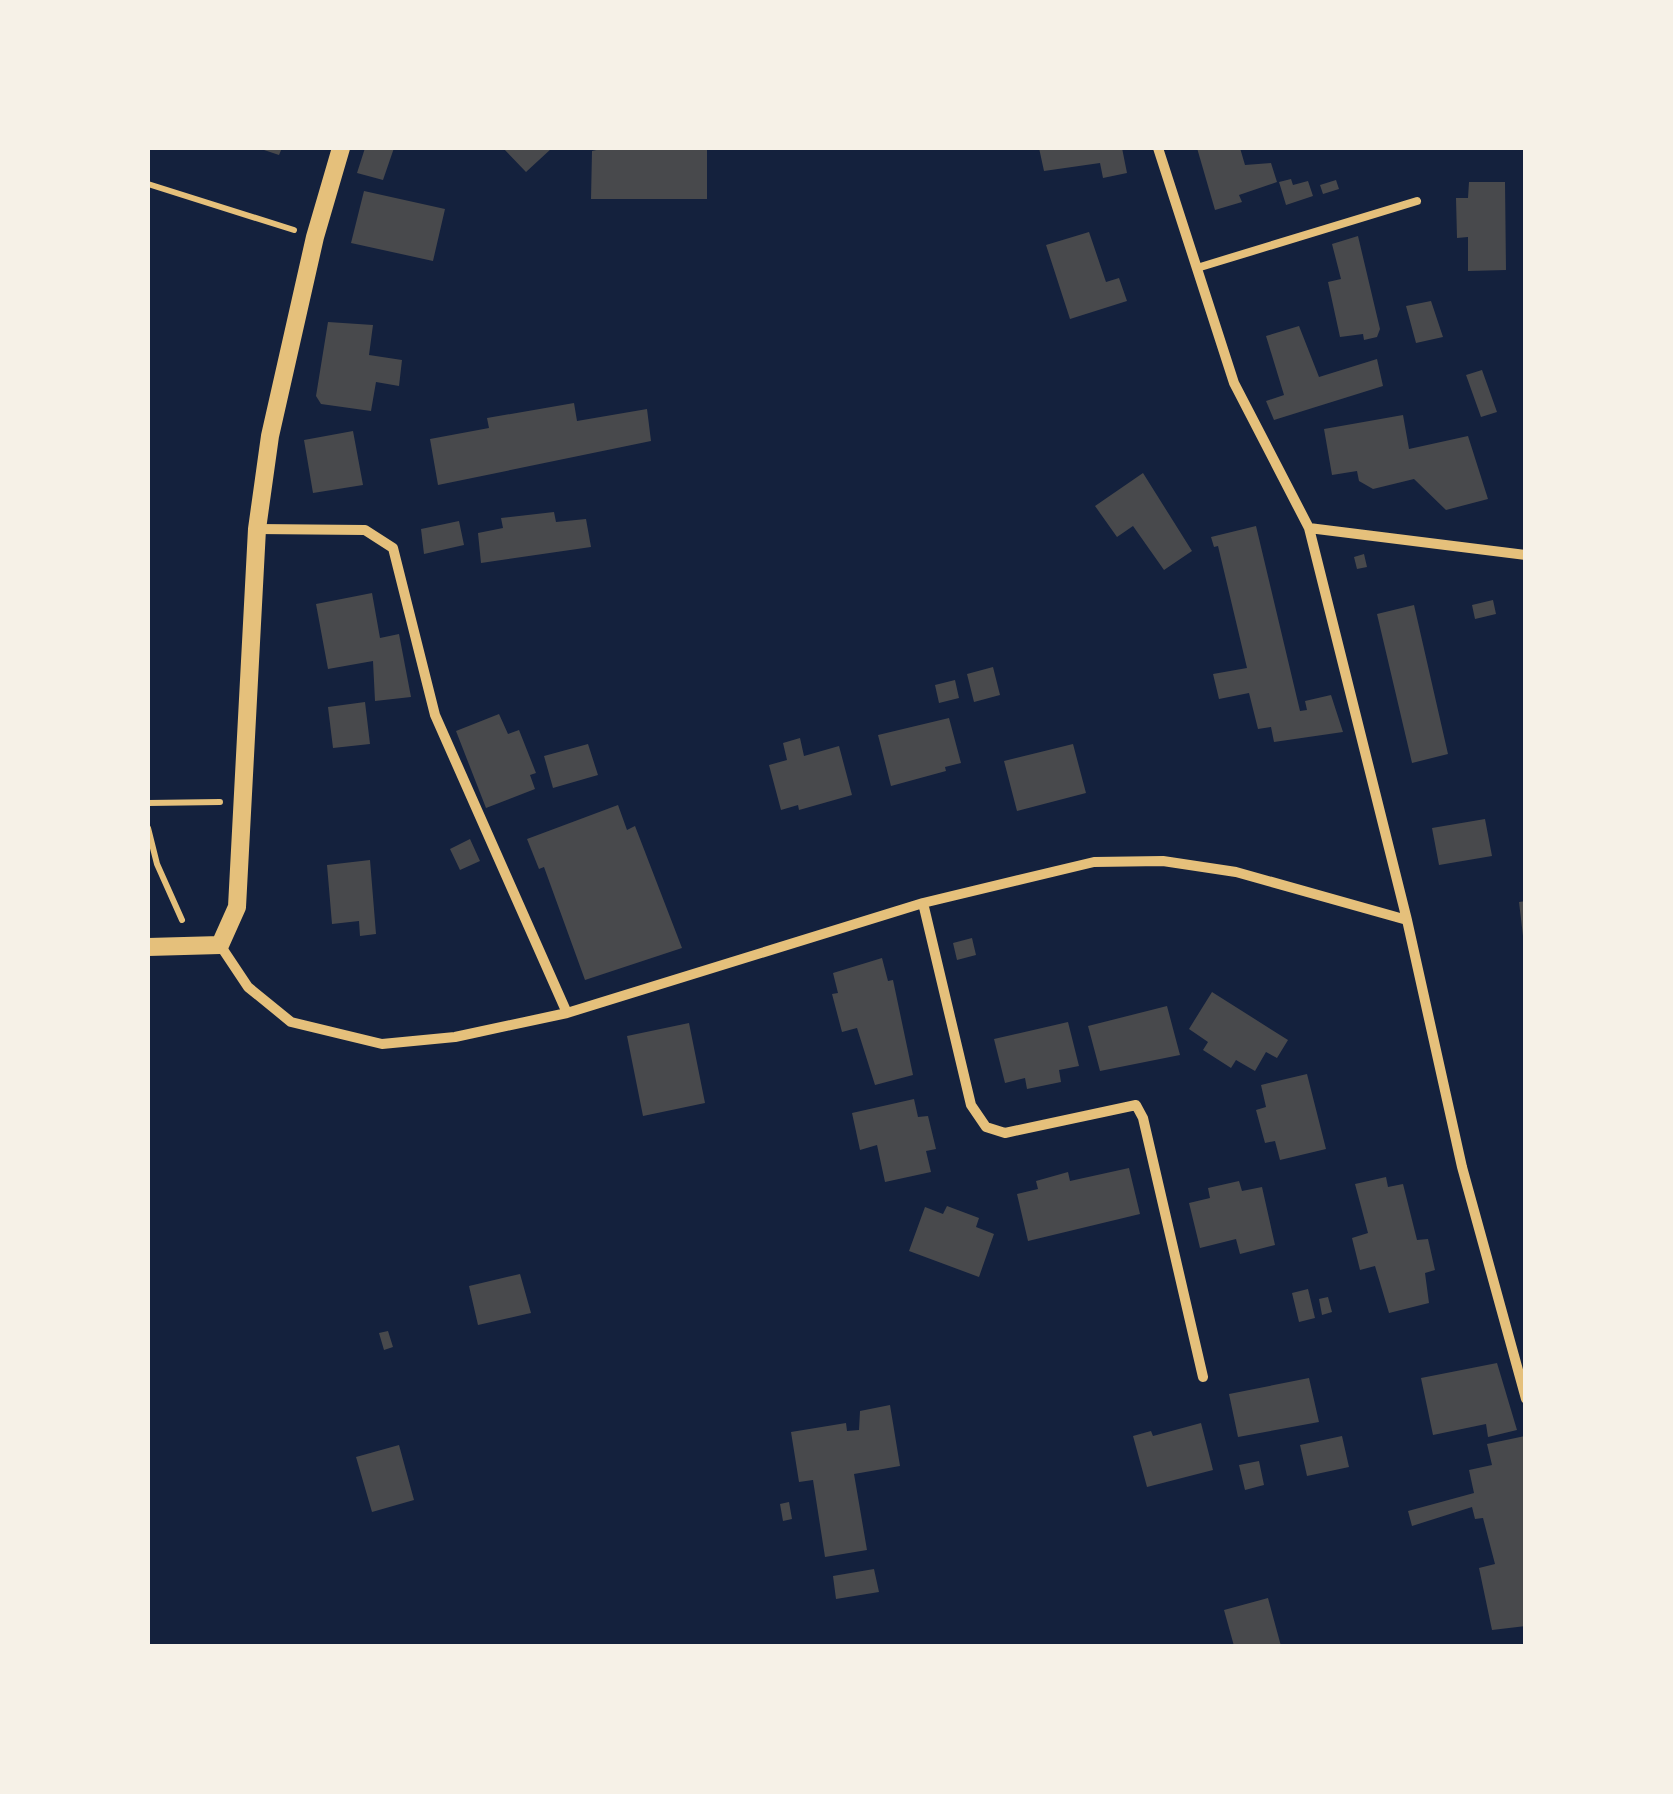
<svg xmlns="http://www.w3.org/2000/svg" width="1673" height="1794" viewBox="0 0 1673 1794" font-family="Barlow,sans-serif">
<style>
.building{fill:#48494c}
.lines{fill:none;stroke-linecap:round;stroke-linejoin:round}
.path{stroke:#e5c07b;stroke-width:6}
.service{stroke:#e5c07b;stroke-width:8}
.minor{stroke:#e5c07b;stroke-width:10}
.tertiary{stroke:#e5c07b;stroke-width:18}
</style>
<rect width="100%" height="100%" fill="#14213d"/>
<path class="building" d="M258,148H282L279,155Z
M365,148H394L383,180L357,173Z
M503,148H552L526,172Z
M605,148H707V199H591L592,151Z
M1039,148H1122L1127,173L1103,178L1100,163L1044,171Z
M1197,148H1240L1245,165L1271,163L1277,182L1239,195L1242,202L1215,210Z
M1291,179L1293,185L1308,181L1313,196L1286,205L1279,182Z
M1336,180L1339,189L1323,194L1320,185Z
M1469,182H1505L1506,270L1468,271V237L1457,238L1456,198H1468Z
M364,191L445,209L433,261L351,243Z
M1089,232L1106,282L1119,278L1127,301L1070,319L1046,245Z
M1358,236L1380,329L1377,337L1364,340L1363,334L1340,337L1328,282L1341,279L1332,244Z
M1431,301L1443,337L1416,343L1406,306Z
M328,322L373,325L369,355L402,360L399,386L376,382L371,411L321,404L316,396Z
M1299,326L1319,377L1377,359L1383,386L1274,420L1266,401L1284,395L1266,336Z
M1482,370L1497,412L1481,417L1466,375Z
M574,403L577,421L647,409L651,441L438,485L430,439L489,428L487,418Z
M1403,415L1409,449L1468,436L1488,499L1446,510L1414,479L1373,489L1359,481L1357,471L1332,475L1324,429Z
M353,431L363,485L313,493L304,440Z
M1143,473L1192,551L1164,570L1133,526L1117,537L1095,506Z
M554,512L556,522L586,519L591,547L481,563L478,533L503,528L501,518Z
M459,521L464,545L424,554L421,529Z
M1256,526L1300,711L1307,710L1305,701L1331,695L1343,732L1274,742L1271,727L1258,729L1249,693L1219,699L1213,674L1247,668L1218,546L1214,547L1211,537Z
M1364,554L1367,567L1357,569L1354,557Z
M372,593L380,638L399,634L411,697L375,701L373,661L328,669L316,604Z
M1493,600L1496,614L1475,619L1472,605Z
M1414,605L1448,754L1412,763L1377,614Z
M993,667L1000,695L974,702L967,674Z
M955,680L959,698L939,703L935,685Z
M365,702L370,744L333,748L328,707Z
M499,714L508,734L519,730L536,773L530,775L535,789L486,808L456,731Z
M949,718L961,763L945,767L946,771L891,786L878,735Z
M800,738L804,756L839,746L852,795L799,810L798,805L781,810L769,765L787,760L783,743Z
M588,744L598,775L553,788L544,756Z
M1073,744L1086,793L1017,811L1004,761Z
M618,805L627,830L635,826L682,948L585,980L544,867L539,869L527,839Z
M1485,819L1492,856L1439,865L1432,828Z
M470,839L480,861L460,870L450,849Z
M370,860L376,934L360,936L359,921L332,924L327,865Z
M1526,901V936H1523L1519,902Z
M972,938L976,955L957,960L953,943Z
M882,958L888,981L893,980L913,1075L875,1085L857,1028L842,1032L832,994L838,993L833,973Z
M1212,992L1288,1040L1277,1058L1266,1052L1255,1071L1236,1060L1231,1068L1203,1050L1208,1042L1189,1029Z
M1167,1006L1180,1055L1100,1071L1088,1026Z
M1068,1022L1079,1066L1059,1070L1061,1082L1027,1089L1025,1078L1005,1083L994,1039Z
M689,1023L705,1103L643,1116L627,1036Z
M1307,1074L1326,1149L1280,1160L1275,1141L1265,1143L1256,1110L1266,1107L1261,1085Z
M914,1099L918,1117L928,1116L936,1149L926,1151L931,1172L885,1182L877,1145L860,1150L852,1113Z
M1129,1168L1140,1214L1028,1241L1017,1194L1038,1189L1036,1181L1068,1172L1070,1181Z
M1386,1177L1388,1187L1403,1184L1417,1240L1428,1239L1435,1270L1425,1273L1429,1303L1389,1313L1375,1266L1360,1270L1352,1238L1368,1233L1355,1184Z
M1239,1181L1242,1191L1262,1187L1275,1245L1240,1254L1236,1239L1200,1248L1189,1203L1210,1198L1208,1188Z
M947,1206L979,1218L976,1227L994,1234L979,1277L909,1251L925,1207L943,1214Z
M520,1274L531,1313L478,1325L469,1286Z
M1308,1289L1315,1318L1299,1322L1292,1293Z
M1328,1297L1332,1312L1322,1315L1319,1299Z
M388,1331L393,1347L384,1350L379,1333Z
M1497,1363L1517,1430L1488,1437L1486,1424L1433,1435L1421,1378Z
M1309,1378L1319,1422L1238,1437L1229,1394Z
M890,1405L900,1466L854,1474L867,1550L825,1557L813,1480L799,1482L791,1432L846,1423L847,1431L859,1430L860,1411Z
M1201,1423L1213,1470L1147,1487L1133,1436L1151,1431L1153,1436Z
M1342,1436L1349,1467L1307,1476L1300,1445Z
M1525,1436L1526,1626L1492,1630L1479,1568L1495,1564L1483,1518L1475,1519L1472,1507L1412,1526L1408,1511L1474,1493L1469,1470L1492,1465L1487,1444Z
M399,1445L414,1500L372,1512L356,1457Z
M1259,1461L1264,1485L1245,1490L1239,1465Z
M789,1502L792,1519L783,1521L780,1504Z
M874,1569L879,1592L836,1599L833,1576Z
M1268,1598L1281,1646H1234L1224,1610Z"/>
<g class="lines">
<path class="path" d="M148,184L294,230
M148,803L220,802
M148,828L157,864L182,920"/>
<path class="service" d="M1197,268L1417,201"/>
<path class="minor" d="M1158,148L1234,383L1309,528L1407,920L1462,1167L1526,1399
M1309,528L1526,555
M257,529L365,530L393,548L435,715L567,1013
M923,903L971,1105L986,1127L1005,1133L1136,1105L1143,1118L1203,1377
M220,945L248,987L291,1022L382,1044L455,1037L567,1013L923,903L1094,862L1163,861L1236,872L1407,920"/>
<path class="tertiary" d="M148,947L220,945L237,907L257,529L270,436L315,237L341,148"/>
</g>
<rect width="1673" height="1794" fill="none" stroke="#f6f1e7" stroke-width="300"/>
</svg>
